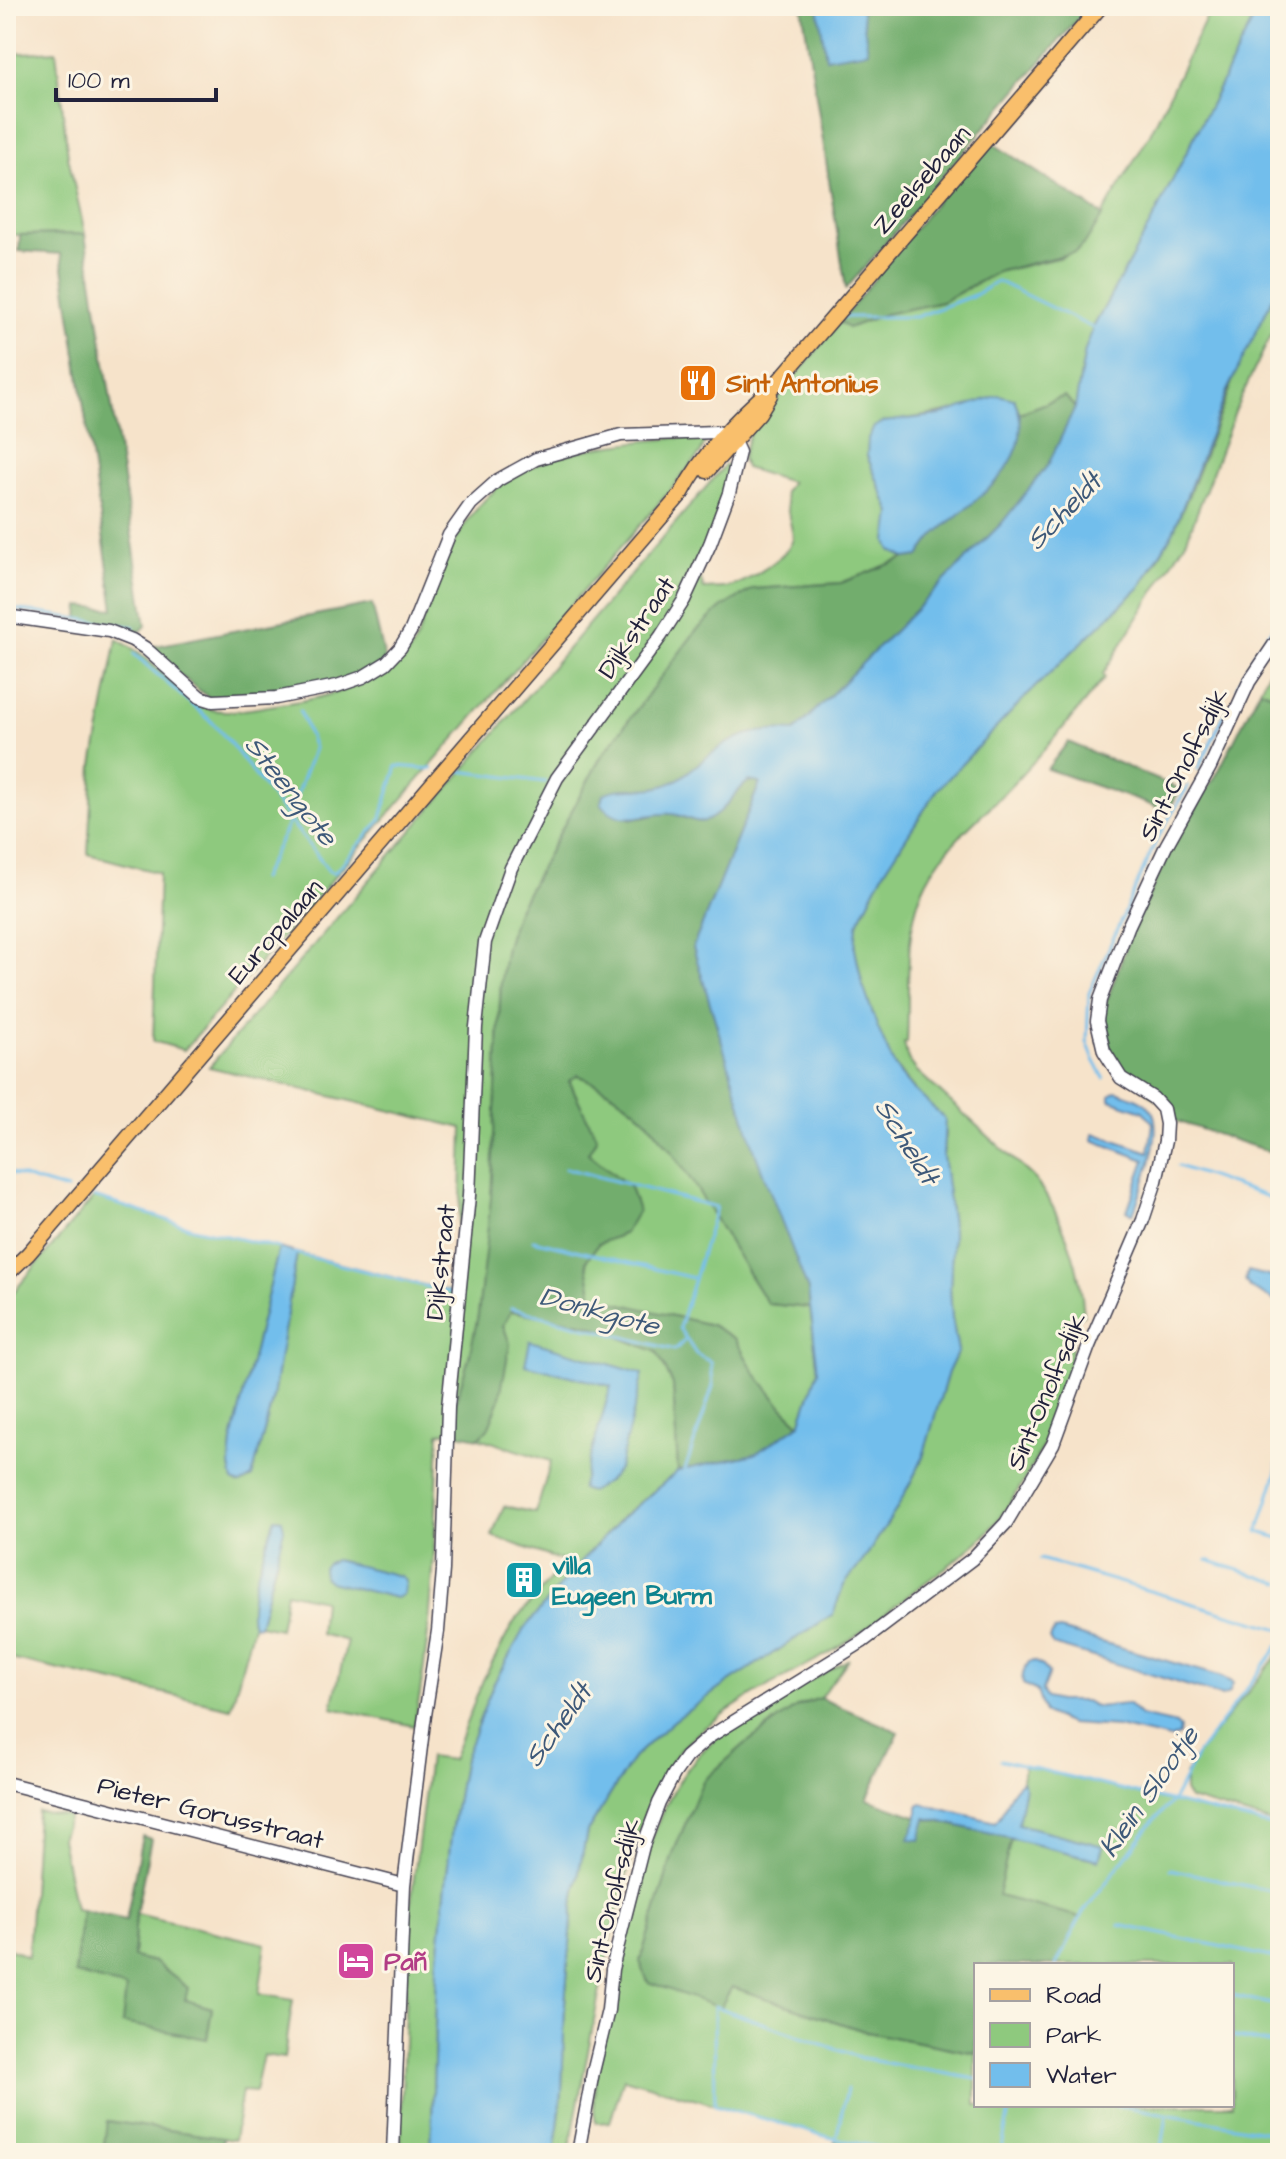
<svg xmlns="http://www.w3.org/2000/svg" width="1286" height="2159" viewBox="0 0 1286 2159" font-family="'Architects Daughter',sans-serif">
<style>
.green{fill:#8ec97e;stroke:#58765c;stroke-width:2}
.forest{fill:#72ad6d;stroke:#4a6854;stroke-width:2}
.water{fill:#72beec;stroke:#4a7094;stroke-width:2}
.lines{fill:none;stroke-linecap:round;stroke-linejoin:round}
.stream{stroke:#72beec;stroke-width:3}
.minor-casing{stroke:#423f50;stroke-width:15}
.major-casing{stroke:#423f50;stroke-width:17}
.minor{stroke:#fff;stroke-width:12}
.major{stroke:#f9bf6c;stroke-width:14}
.labels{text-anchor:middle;stroke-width:6;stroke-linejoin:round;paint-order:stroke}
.street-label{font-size:26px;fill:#22223b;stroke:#fcf5e5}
.food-label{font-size:26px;font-weight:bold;fill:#c56008;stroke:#fcf5e5;text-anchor:start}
.culture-label{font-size:26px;font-weight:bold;fill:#0d838f;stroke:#fcf5e5;text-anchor:start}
.hotel-label{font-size:26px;font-weight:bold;fill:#b23c85;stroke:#fcf5e5;text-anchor:start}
.water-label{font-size:28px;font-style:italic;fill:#3e5979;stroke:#fcf5e5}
</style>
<rect width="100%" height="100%" fill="#fcf5e5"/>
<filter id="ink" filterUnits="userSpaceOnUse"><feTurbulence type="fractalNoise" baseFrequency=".0125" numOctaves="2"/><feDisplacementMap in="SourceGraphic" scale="16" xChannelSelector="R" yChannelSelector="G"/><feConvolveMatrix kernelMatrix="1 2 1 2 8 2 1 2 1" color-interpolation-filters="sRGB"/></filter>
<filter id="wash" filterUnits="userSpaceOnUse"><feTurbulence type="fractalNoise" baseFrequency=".006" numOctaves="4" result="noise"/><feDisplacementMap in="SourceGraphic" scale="32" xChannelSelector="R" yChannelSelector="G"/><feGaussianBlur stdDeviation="1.8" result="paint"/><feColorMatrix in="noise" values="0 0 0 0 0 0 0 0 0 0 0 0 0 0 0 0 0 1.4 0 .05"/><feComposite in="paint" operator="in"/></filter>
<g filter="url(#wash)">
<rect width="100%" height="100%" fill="#f6e3ca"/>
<path class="green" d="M1212,6H1260L1152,221L1094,326L1085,350L1075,408L1065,396L1020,413L1014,399C970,406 928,418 883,422L867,456L891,513V551L905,558L841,583L753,589L721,608L696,631L601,757L517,911L506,947L501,981C494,1092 497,1205 478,1315C472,1355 458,1394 447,1432L439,1433C435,1532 434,1627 414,1726L332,1708L347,1641L320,1634L323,1600L286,1592L280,1629L259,1625L276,1563L282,1519L275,1518C267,1544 244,1600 253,1626L231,1708L6,1658V1301L94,1197L193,1228L279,1248L232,1441L230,1466L233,1481L240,1484L252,1477L273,1397L297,1253L452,1292L461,1196L463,1128L209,1067L725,465H730L732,477L698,572L704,589C713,588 722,589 730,587C747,583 794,553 793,536L784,492L791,482L745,468L742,458L750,432L840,322L848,327L885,314L942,302L997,272L1062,257L1088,239L1150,134Z
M56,51L68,156L85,234L6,235V54Z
M1280,283V317L1240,399L1187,539L1103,674L1105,677C1074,715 1043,753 1009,788C979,820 939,849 922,891C903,938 910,992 907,1043H904L908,1059L917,1071L1032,1176C1063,1214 1080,1265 1084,1314L1074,1320C1072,1342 1071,1365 1066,1387C1056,1429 1012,1509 981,1539C959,1560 932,1576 909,1595C883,1615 859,1636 831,1652C784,1678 713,1712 679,1752C648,1788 636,1840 624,1885C601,1974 586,2063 569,2153H555L562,2092L565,2004L574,1896L587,1832L633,1758L653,1739L675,1720L723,1686L833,1614L844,1585L865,1558L896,1510L922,1460L948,1372L958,1351L952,1318L950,1289L953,1233L943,1156L946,1133L920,1096L894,1065L877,1027L862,983L855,949L857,925L882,875L937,790L1032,690L1140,587L1155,564L1173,532L1190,492L1241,359Z
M675,438H704L705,443L700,454L668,493L184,1050L153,1041L159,873L88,854L93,765L117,639C126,645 135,649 143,656C158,668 193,705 209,709C229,715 266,706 287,703C322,699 393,680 412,648C419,637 422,621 427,608C443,563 459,521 496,489C540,450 619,443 675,438Z
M1280,651V697L1260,689L1273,660Z
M578,1075C603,1087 631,1102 649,1123C696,1177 728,1245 768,1304L810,1308L818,1371L800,1424L783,1408L755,1373L735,1339L711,1325L593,1298L586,1261L598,1244L625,1233L630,1187L587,1153L596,1138L569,1080Z
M511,1311L588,1324L657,1352L673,1384L678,1471L622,1517L574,1569L524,1629L493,1685L463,1763L452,1827L437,1969L431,2153H400L408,1926L429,1757L452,1760L483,1680L514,1622L565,1562L492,1536L504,1506L536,1513L551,1461L479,1438L488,1429L510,1344L503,1325Z
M1280,1652V1825L1189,1799L1185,1793V1775L1198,1753Z
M849,1659L820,1698L798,1706L745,1744L703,1781L674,1851L640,1961L648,1982L732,1987L867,2032L976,2053V2105H1232V1965H1056L1080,1918L997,1896L1011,1838L1098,1860L1103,1846L1017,1824L1025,1787L1022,1781L1024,1766L1280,1828V2153H910L831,2138L624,2078L610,2122L596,2123C590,2097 598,2072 602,2045C615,1972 633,1885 661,1815C670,1795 682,1775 696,1758C731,1718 803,1686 849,1659Z
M37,1811L69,1816L61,1838L75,1909L82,1910L75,1973L127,1988L207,2039L212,2008L185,2000L187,1988L154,1962L133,1957L136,1914L266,1944L259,1994L293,2000L284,2058L263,2055L255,2092L242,2091L234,2140L108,2121L103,2153H6V1947L28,1957Z"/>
<path class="forest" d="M802,6H1089L846,289Z
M986,139L1103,215L1088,239L1076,252L997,272L942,302L885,314L848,328L840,322Z
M85,234L146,626L140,632L79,619L80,606L114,609L61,254L19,251L20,235Z
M1065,396L1075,408L1048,465L1001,524L795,731C758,729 736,734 707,757C692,768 678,783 659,788C640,792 622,785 603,795L601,803C610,808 620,815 629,818C640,821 654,813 666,813C680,813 695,826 708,820C725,812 734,792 749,781L760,783L693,947L739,1096L808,1290L810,1308L768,1304C728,1245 696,1178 649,1123C631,1102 603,1087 578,1075L569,1081L597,1138L588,1153L630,1187L638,1211L625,1233L598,1244L586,1261L593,1297L711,1325L735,1339L755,1373L783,1408L800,1424L755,1454L678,1471L673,1384L657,1352L588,1324L511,1311L503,1325L510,1344L499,1402L488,1429L479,1438L452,1433L453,1409L469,1358L478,1315L491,1198L501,981L506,947L517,911L601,757L696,631L721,608L753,589L841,583L905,558L919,556L935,533L996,482L1018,445L1020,413Z
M372,604L386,663L337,686L213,701L145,648Z
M1260,689L1280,697V1155L1176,1121L1167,1107L1118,1069L1103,1032V1011L1132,931L1171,849L1218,772Z
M1068,742L1180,789L1168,811L1047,769Z
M820,1698L899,1732L867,1799L918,1817L1011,1838L998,1896L1080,1917L1056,1965H976V2053L867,2032L732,1987L720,2008L648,1982L640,1961L674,1851L703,1781L745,1744L798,1706Z
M142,1836L151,1839L136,1914L133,1957L154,1962L188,1988L185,2000L212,2008L207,2039L122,2023L126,1988L75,1974L82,1910L126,1920Z
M107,2121L223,2138L221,2153H103Z
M836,2139L910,2153H830Z"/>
<path class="water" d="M818,6H861L868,51L826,58Z
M1260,6H1280V283L1226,393L1173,532L1140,587L1032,690L937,790L882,875L857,925L855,949L862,983L877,1026L894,1065L905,1081L945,1119L943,1156L953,1233L950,1289L952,1318L958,1351L948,1372L922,1460L896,1510L865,1558L844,1585L833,1614L723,1686L675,1720L653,1739L633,1758L587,1832L574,1896L565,2004L562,2092L555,2153H431L437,1969L452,1827L463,1763L493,1685L524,1629L574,1569L622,1518L678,1471L755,1454L800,1424L818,1371L808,1290L756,1155L693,947L760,783L749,781C734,791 725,812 708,820C696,825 684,815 672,814C647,811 621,830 601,803L603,794C622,785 640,792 659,787C678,783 692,768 707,757C738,733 757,729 795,731L1001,524L1048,465L1075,408L1085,350L1094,326L1152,221Z
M999,395L1014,399C1042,460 977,497 939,531C931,537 925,547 919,556L905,558L891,551L887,541L891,513L867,456L868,438L874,427L883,422L940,415Z
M1117,1091C1127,1095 1145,1100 1151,1109C1166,1130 1141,1191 1133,1214L1127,1211L1145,1160L1093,1140L1094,1133L1149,1152L1153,1123L1143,1111L1110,1100V1095Z
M279,1248L297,1253L273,1397L252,1477L240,1484L233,1481L230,1466L232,1441Z
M1248,1271L1280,1279V1304L1251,1288L1245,1281Z
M530,1341L643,1374L619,1468L608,1481L590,1492L581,1489L611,1386L525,1365Z
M275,1518L282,1519L284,1529L259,1625L253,1626C244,1599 267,1545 275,1518Z
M335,1560L400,1576L405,1580L403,1595L396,1598L330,1582L324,1577L323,1568L327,1563Z
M1060,1630L1219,1676L1233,1683L1229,1693L1222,1696L1053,1645L1050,1639L1054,1631Z
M1034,1661L1043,1666L1049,1673L1042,1691L1046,1698L1058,1701H1085L1096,1707L1128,1704L1141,1716L1176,1724L1180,1728L1179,1735L1170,1739L1118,1727L1070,1724L1044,1713L1037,1691L1023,1684C1021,1676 1024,1669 1029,1662Z
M1022,1781L1025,1786L1018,1824L1103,1846L1099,1860L926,1818L920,1840L909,1839L918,1817V1806L922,1804L995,1822C1010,1808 1003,1796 1022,1781Z"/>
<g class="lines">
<path class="stream" d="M841,317H916L977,294L997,281L1095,329
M6,608L134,627
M134,654L212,722L227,739L329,871L334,873L380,821L397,766L432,769
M1237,687L1255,651L1273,628
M1198,769L1229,705
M460,771L545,782
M261,879L288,825V818L314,748L300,711
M1104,1078L1093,1058L1087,1041L1089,993L1156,841L1188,786
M1178,1166L1280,1201
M565,1168L716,1207L679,1328L696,1354L711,1362L713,1386L685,1470
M6,1172L67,1190
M94,1197L193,1228L279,1248
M533,1240L693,1278
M294,1253L452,1293
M511,1308L675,1350L686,1339
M1277,1464L1278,1469L1258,1532L1280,1538
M1040,1559L1280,1629
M1207,1560L1280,1583
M1001,1760L1280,1828
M1170,1869L1280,1893
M1119,1925L1280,1959
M1056,1965L1082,1914L1153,1821L1172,1802L1198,1753L1280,1644
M1232,1995L1280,2006
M1232,2036L1280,2045
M847,2089L836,2139L910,2153
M1115,2105L1280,2134
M836,2139L715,2105L714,2006L864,2059L976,2079
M658,2150L670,2153
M830,2153V2151
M1001,2153L1010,2105
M1161,2153L1167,2115"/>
</g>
</g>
<g filter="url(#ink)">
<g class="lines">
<defs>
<path id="minor" d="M6,616L109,631L132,640L145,648L200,697L213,701L276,698L337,686L363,677L386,663L400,648L411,630L449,535L471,504L498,480L536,459L621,435L717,432L726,435
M6,1783L404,1885
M393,2153L404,1885L424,1722L438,1631L443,1570L448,1407L469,1196L476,1027L485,942L511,868L557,778L661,636L684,600L710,544L729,493L739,452L734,441
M578,2153L593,2072L608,2010L612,1969L625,1917L643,1846L659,1803L674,1774L686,1757L709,1737L862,1642L972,1559L1006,1523L1053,1444L1089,1346L1143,1220L1156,1181L1165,1141L1166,1124L1163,1109L1153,1098L1121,1078L1104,1051L1097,1021L1100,1000L1128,927L1166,846L1210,767L1249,682L1280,636"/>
<path id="major" d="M707,471L759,413L770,395
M6,1275L28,1254L682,493C704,451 742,413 777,383L1101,6"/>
</defs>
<use href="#minor" class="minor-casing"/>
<use href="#major" class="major-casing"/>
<use href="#minor" class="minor"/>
<use href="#major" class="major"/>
</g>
</g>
<defs>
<symbol id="restaurant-square" viewBox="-11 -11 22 22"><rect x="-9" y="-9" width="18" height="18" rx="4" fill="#e8710a" stroke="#fcf5e5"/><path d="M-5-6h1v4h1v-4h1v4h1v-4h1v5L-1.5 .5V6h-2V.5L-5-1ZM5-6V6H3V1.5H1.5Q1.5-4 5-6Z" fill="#fff"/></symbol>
<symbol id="building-square" viewBox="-11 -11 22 22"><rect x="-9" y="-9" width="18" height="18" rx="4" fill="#0f9aa8" stroke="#fcf5e5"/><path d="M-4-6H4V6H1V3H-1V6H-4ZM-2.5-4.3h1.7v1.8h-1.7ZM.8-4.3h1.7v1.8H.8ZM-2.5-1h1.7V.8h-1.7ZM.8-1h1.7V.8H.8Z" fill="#fff"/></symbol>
<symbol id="hotel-square" viewBox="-11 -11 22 22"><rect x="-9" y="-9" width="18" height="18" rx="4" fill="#d1479c" stroke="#fcf5e5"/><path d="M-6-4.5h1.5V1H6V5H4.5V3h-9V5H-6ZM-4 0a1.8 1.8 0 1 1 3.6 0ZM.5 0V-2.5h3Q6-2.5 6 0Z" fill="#fff"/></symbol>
</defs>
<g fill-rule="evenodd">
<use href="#restaurant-square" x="676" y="361" width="44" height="44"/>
<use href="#building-square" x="502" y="1558" width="44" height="44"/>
<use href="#hotel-square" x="334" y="1939" width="44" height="44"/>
</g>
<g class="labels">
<g class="street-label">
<text transform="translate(921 179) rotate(-49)" y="9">Zeelsebaan</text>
<text transform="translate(636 627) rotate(-56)" y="9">Dijkstraat</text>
<text transform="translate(1183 764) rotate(-63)" y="9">Sint-Onolfsdijk</text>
<text transform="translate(275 931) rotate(-49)" y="9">Europalaan</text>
<text transform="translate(440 1262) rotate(-84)" y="9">Dijkstraat</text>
<text transform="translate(1046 1391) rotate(-67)" y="9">Sint-Onolfsdijk</text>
<text transform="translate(211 1812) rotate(14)" y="9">Pieter Gorusstraat</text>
<text transform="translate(611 1900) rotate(-76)" y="9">Sint-Onolfsdijk</text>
</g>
<g class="food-label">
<text x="726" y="392">Sint Antonius</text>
</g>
<g class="culture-label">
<text x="552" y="1574">villa<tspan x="552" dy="30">Eugeen Burm</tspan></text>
</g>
<g class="hotel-label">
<text x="384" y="1970">Pañ</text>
</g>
<g class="water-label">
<text transform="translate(1063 510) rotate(-46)" y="10">Scheldt</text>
<text transform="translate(292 790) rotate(52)" y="10">Steengote</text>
<text transform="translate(908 1141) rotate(58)" y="10">Scheldt</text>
<text transform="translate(600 1310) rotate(15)" y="10">Donkgote</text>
<text transform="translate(557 1724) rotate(-54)" y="10">Scheldt</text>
<text transform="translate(1148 1791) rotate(-55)" y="10">Klein Slootje</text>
</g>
</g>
<rect width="1286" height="2159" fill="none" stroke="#fcf5e5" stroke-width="32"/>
<rect x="974" y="1963" width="260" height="144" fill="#fcf5e5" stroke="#a5a1a1" stroke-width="2"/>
<rect x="990" y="1989" width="40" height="12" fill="#f9bf6c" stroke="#a5a1a1" stroke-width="2"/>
<text x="1046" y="2003" font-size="24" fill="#22223b">Road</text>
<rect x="990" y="2023" width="40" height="24" fill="#8ec97e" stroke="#a5a1a1" stroke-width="2"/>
<text x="1046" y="2043" font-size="24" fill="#22223b">Park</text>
<rect x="990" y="2063" width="40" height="24" fill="#72beec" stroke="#a5a1a1" stroke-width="2"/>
<text x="1046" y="2083" font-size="24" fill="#22223b">Water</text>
<path d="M56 88v12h160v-12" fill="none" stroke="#22223b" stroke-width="4"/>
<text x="68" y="88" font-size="24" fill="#22223b" stroke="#fcf5e5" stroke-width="6" paint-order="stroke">100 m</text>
</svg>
